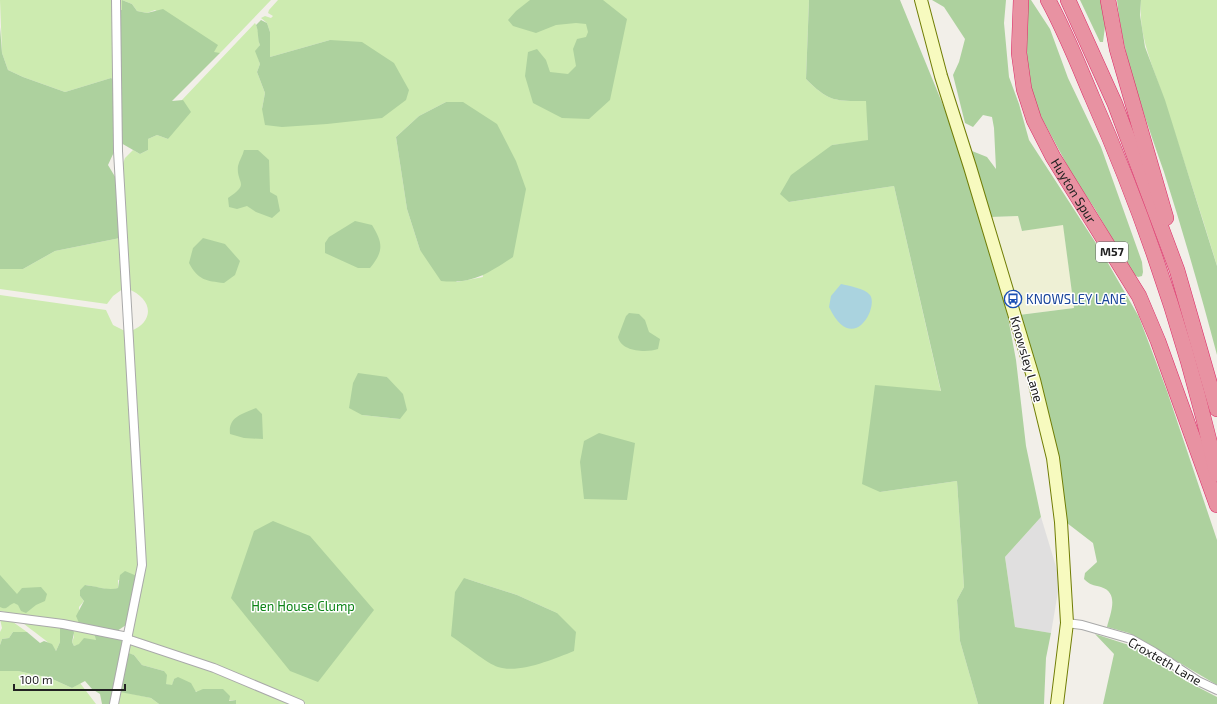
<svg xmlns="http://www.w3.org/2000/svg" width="1217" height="704" viewBox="0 0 1217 704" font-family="'Exo 2',sans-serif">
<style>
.residential{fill:#e0dfdf}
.farmland{fill:#eef0d5}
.grass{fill:#cdebb0;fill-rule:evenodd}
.forest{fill:#add19e}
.water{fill:#aad3df}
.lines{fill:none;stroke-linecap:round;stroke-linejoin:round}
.street-casing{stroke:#a9a9a9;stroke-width:10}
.secondary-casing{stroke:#707d05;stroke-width:14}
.highway-casing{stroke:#dc2a67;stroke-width:16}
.street{stroke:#fff;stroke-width:8}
.secondary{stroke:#f7fabf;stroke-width:12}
.highway{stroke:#e892a2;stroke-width:15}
.labels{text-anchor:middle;stroke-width:3;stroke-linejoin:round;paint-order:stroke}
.shield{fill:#fff;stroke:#646464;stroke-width:1}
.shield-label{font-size:12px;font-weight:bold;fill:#222}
.street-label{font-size:13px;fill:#222;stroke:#fff}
.transit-label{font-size:13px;fill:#164399;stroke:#fff;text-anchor:start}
.park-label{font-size:13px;fill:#0c8416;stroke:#fff}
</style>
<rect width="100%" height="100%" fill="#f2efe9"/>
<path class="residential" d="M1041,517L1060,580L1051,633L1015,627L1005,557Z"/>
<path class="farmland" d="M1018,216L1022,231L1063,224L1074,308L1019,315L990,217Z"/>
<path class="grass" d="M0,0H114L115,79L111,78L65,92L23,77L8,70L2,53Z
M119,0H271L224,49L220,53H213L217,45L155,10L147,13L137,11L132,4L122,0V10H119Z
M278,0H809L806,79C829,102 835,101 867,101L868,141L832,145L789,202L894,186L941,392L880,492L957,481L964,587L957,600L960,641L978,704H306L264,686L133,637L132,635L143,582L145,565L131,331C156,321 152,298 128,289L122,166L125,158L133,150L140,154L148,150V139L157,135L168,139L183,100L181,101L255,23C260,31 257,37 260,45L256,51L260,64L257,72L265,93L262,109L330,40L270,57V32L267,23L261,18L265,16L271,18L273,16L268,13L269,10ZM446,102L483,277L457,282L420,250L407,209L396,137L419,116ZM387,377L390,382L400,419L362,415ZM464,578L517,595L557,613Z
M1141,0H1217V266C1201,212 1183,159 1166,106C1155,69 1138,40 1141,0Z
M120,238L124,288L113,296L107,304L0,289V269H23L55,251Z
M0,295L106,310L113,325L125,331L139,576L118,580V588L111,590L86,585L80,590V596L84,601L79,607V623L92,627L0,611Z
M0,619L13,622L27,632H13L9,638L2,639L0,645V632L2,628Z
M22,622L60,627V642L56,651C49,641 32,631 22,622Z
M74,628L95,633L96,640L74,646L72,642L74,637Z
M133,644L175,656L296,704H236V700C214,703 192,690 174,679L172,686L166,684L164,671L142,665L134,655L127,653L129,645Z
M0,671H18L50,678L72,688L80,683L96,704H0Z
M119,691L151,698L159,704H117Z"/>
<path class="forest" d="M122,0L132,4L137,11L147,13L163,9L218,45L214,52L220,53L172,101L183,100L191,112L168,139L157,135L148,139V150L140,154L121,143L114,152L108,165L117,180L120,238L55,251L23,269H0V27L2,53L8,70L23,77L65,92L111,78L119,82V10H122Z
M530,0H603L627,19L610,100L589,119L562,118L533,103L525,76L528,52L537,49L546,60L550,72L568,74L576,66L573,49L577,39L586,37L588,32L586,24L576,23L556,25L536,33L513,26L508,20L516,11Z
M809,0H900L952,127L1007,312L1016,360L1026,446L1041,517L1005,557L1015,627L1051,633L1046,658L1044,704H978L960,641L957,600L964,587L957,481L880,492L862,484L875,385L941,391L894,186L789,202L780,194L791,175L832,145L868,140L866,101C835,101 829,102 806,79Z
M932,0H1006L1004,23L1009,77L1019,104L1029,140L1101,251L1139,317L1167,391L1217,540V685L1129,633L1107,627C1110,614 1120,593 1101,587C1093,585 1090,585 1084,579L1085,573L1097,562L1093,543L1067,523L1062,481L1019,315L1074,308L1063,225L1022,231L1018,216L990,217L972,151L987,157L996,169L994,128L992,117L983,115L973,127L965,123L953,75L959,62L965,39L944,7Z
M1027,0H1031L1050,29L1068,78L1101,147L1142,262L1143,272L1142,276L1138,277L1133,274L1095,209L1073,176L1038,111L1025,66Z
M1080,0H1103L1105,27L1103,42H1100Z
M1117,0H1141L1140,15L1145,47L1165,100L1217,266V355C1201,294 1183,232 1164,172C1145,116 1123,59 1117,0Z
M261,20L267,23L270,32V57L330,40L362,42L394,63L409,90L406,100L382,118L327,124L282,127L265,125L262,109L265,93L257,72L260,64L255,51L260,45C257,38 259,32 256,25Z
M446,102H463L497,124L516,161L526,189L513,257C487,274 473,284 441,281L420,250L407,209L396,137L419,116Z
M244,150H258L269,160L270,192L277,196L280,211L272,218L256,212L247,206L237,209L229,207L228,198C251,183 236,184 238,166C239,161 243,155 244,150Z
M355,221L372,225C383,243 384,251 370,268H358L325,253V243L329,237Z
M203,238L225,244L240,261L235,275L224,283C206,281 198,280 189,263L193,248Z
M629,313L639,314L645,320L649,332L660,339L658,349C647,353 621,352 618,337L626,316Z
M358,373L387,377L403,394L407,410L400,419L362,415L349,408L353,383Z
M256,408L262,414L263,439L244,438L230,434C228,417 242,414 256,408Z
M599,433L635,443L627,500L584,499L580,462L584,441Z
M273,521L310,536L374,610L318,682L290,671L231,598L254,531Z
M125,571L144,579L138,608L130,609L126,625L117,631L124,637L123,651L134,655L142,665L164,671L167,675L166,684L172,685L174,679L178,677L191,683L196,692L203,689H223L230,696L229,701L236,700V704H159L151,698L115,691L112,704H102L100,694L92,689L85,681L72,688L50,678L18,671H0V645L2,639L9,638L13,632H27L40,643L44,641L52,644L56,651L60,642V627L73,625L74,633L72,642L74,646L79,644L84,638L96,640L92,626L79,623L76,616L84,601L80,596V590L85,585C96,586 108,591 118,588L120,575Z
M0,575L17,594L22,588L41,587L47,594L45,601L36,605L26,613L21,611L18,605L14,603C8,605 7,611 0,607Z
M464,578L517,595L557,613L576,632L574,651C554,659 519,674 498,667C488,664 462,643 451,636L455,592Z
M1095,634L1138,648L1186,681L1217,697V704H1103L1114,654Z"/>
<path class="water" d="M841,284C849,286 864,288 870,295C879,307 853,357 829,307L831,296Z"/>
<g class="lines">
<defs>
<path id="street" d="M0,616L63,624L128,637
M1067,623L1082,625L1131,639L1154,652L1198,681L1217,690
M127,639L214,668L300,704
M114,704L142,565L118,151L116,0"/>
<path id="secondary" d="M921,0L941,76L970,167L1034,380L1053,458L1061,522L1067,623L1057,704"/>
<g id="highway">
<path id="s1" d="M1021,0L1019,53L1024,89L1034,120L1053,157L1139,296L1158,341L1217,505"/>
<path d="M1048,0C1065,31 1078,64 1092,97C1145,217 1188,345 1217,474"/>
<path d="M1068,0L1115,104L1177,270L1217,409"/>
<path d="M1108,0L1117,49L1166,218"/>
</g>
</defs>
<use href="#street" class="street-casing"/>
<use href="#secondary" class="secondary-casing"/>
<use href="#highway" class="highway-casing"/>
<use href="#street" class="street"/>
<use href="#secondary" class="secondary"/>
<use href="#highway" class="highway"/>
</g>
<defs>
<symbol id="bus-ring" viewBox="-11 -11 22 22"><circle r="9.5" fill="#fff" stroke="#1a4fb4" stroke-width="1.5"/><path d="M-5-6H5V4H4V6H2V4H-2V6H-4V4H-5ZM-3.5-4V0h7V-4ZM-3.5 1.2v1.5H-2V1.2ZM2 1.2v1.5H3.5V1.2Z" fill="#1a4fb4"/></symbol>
</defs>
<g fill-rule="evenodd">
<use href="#bus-ring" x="1003" y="289" width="20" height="20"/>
</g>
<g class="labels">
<rect class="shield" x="1096" y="242" width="32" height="20" rx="3"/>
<g class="shield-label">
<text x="1112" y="256">M57</text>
</g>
<g class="street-label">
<text dy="5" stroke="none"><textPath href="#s1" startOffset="203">Huyton Spur</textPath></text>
<text transform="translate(1027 359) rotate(74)" y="5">Knowsley Lane</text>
<text transform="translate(1165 661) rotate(30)" y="5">Croxteth Lane</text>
</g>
<g class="transit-label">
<text x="1026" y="304">KNOWSLEY LANE</text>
</g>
<g class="park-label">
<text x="303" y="611">Hen House Clump</text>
</g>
</g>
<path d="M14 684v6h111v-6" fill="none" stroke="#222222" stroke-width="2"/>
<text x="20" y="684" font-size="12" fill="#222222" stroke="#ffffff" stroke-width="3" paint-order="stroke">100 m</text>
</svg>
